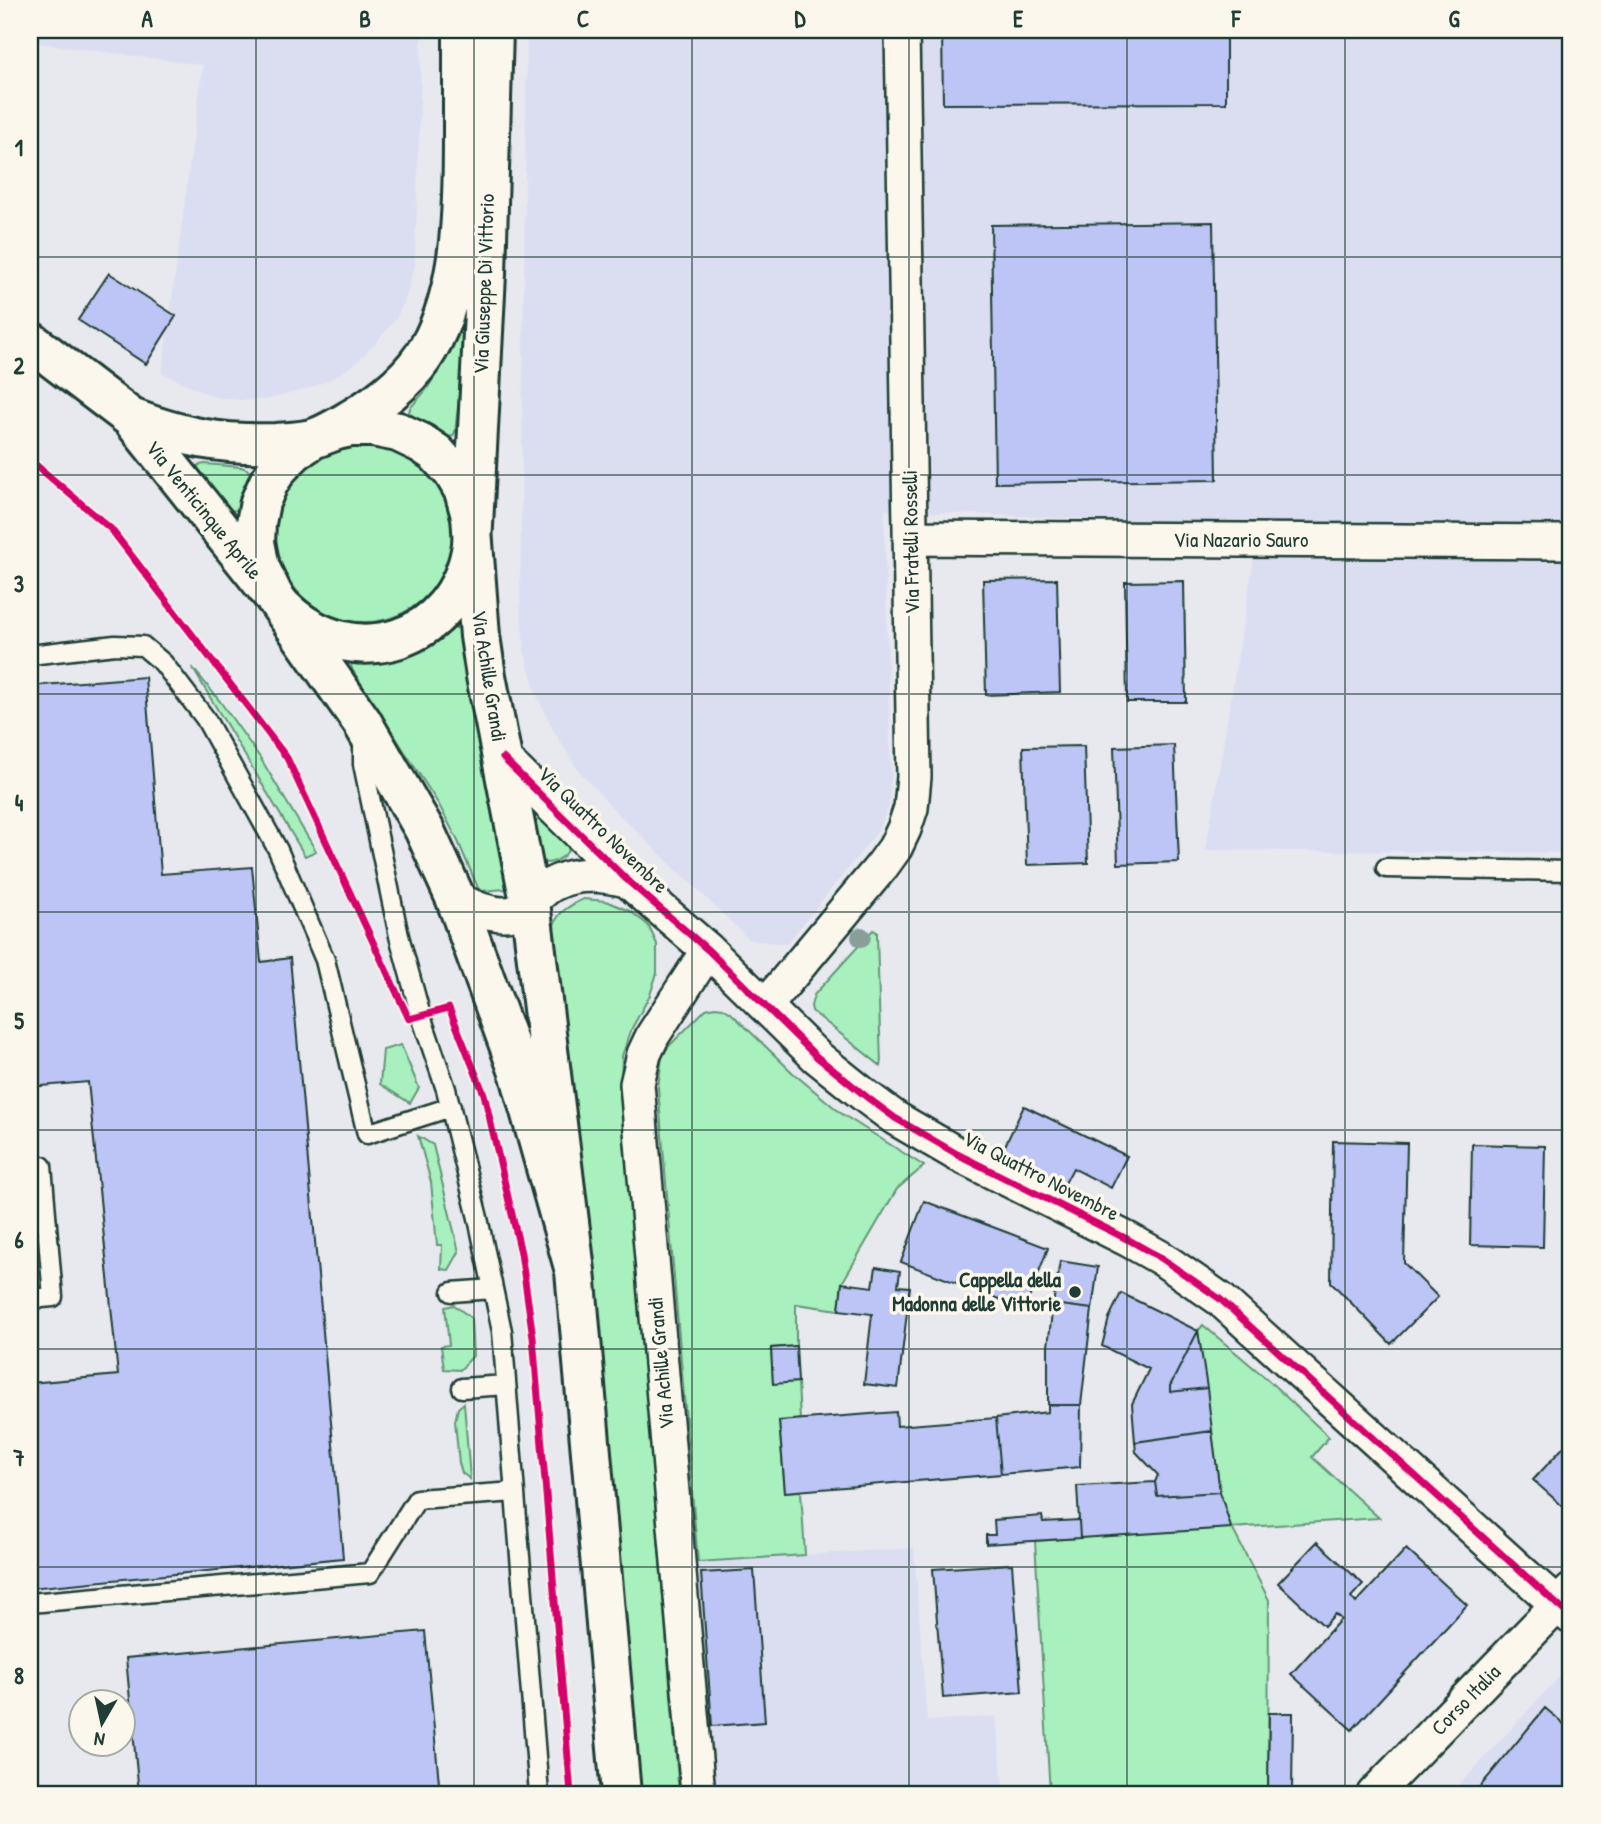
<svg xmlns="http://www.w3.org/2000/svg" width="1601" height="1824" viewBox="0 0 1601 1824" font-family="'Patrick Hand',sans-serif">
<style>
.built{fill:#dbdef1}
.green{fill:#a8f0bd;stroke:#649678;stroke-width:2}
.building{fill:#bcc5f6;stroke:#1f3d34;stroke-width:2}
.lines{fill:none;stroke-linecap:round;stroke-linejoin:round}
.service-casing{stroke:#1f3d34;stroke-width:23}
.minor-casing{stroke:#1f3d34;stroke-width:38}
.secondary-casing{stroke:#1f3d34;stroke-width:44}
.service{stroke:#fbf7ec;stroke-width:18}
.minor{stroke:#fbf7ec;stroke-width:33}
.secondary{stroke:#fbf7ec;stroke-width:38}
.cycleway-casing{stroke:#fbf7ec;stroke-width:11}
.cycleway{stroke:#d6006c;stroke-width:7}
.tree{fill:#889e97}
.grid{fill:none;stroke:#1f3d34;stroke-width:2;stroke-opacity:0.55}
.poi-dot{fill:#1f3d34;stroke:#fbf7ec;stroke-width:2.5}
.labels{text-anchor:middle;stroke-width:7;stroke-linejoin:round;paint-order:stroke}
.street-label{font-size:21px;fill:#1f3d34;stroke:#fbf7ec}
.poi-label{font-size:21px;font-weight:bold;fill:#1f3d34;stroke:#fbf7ec;text-anchor:end}
.neatline{fill:none;stroke:#1f3d34;stroke-width:2.5}
.grid-label{font-size:23px;text-anchor:middle;font-weight:bold;fill:#1f3d34}
</style>
<rect width="100%" height="100%" fill="#e8e8ef"/>
<filter id="ink" filterUnits="userSpaceOnUse"><feTurbulence type="fractalNoise" baseFrequency=".0143" numOctaves="2"/><feDisplacementMap in="SourceGraphic" scale="14" xChannelSelector="R" yChannelSelector="G"/><feConvolveMatrix kernelMatrix="1 2 1 2 8 2 1 2 1" color-interpolation-filters="sRGB"/></filter>
<g filter="url(#ink)">
<path class="built" d="M30,30H422L415,265L405,300L397,317L374,345L356,363L333,378L310,388L265,400H240L214,397L162,373L203,65L30,42Z
M527,30H1571V853L1206,850L1259,527L884,510L891,775L889,806L878,831L787,944L750,940L611,807L575,766L554,731L537,696L525,654L520,608Z
M914,1548L927,1721L996,1716L1004,1794H666L698,1562Z
M1559,1677L1571,1688V1794H1451Z"/>
<path class="green" d="M473,282L455,432L453,436L449,437L445,436L430,425L416,420L409,412L410,408L427,389L442,364L459,315Z
M276 534a88 88 0 1 1 176 0a88 88 0 1 1-176 0Z
M205,464L241,467L247,469L250,473L238,510L228,511L195,473L196,468L199,465Z
M455,628H462L508,883L505,889L482,891L478,888L457,839L439,805L353,671L351,666L353,662C366,658 379,660 392,659C416,656 437,642 455,628Z
M192,667L219,700L261,759L316,851L305,856Z
M538,820H543L568,844C571,855 556,862 546,863L541,860L534,823Z
M583,899L606,901L630,911L648,925L657,944V973L650,995L632,1028L622,1056L621,1081L679,1794H638L549,946C555,917 556,912 583,899Z
M873,930L877,932V936L881,1066L812,1011L811,1006L814,995Z
M715,1007L723,1008L731,1013L793,1073L842,1114L924,1166L897,1189L842,1283L839,1310L796,1304V1346L771,1348L773,1383L798,1382L800,1420L779,1422L785,1492L801,1491L805,1555L698,1562L658,1088L662,1057L668,1047L706,1009Z
M401,1045L419,1088L410,1103L380,1084L383,1050Z
M418,1136L433,1145L459,1252L449,1270L441,1269L442,1245H437L431,1182Z
M454,1305L471,1318L473,1356L460,1370L444,1369L441,1346L449,1345L445,1307Z
M1203,1325L1267,1379L1329,1437L1312,1457L1379,1518L1232,1528L1269,1600L1268,1794H1050L1035,1541L1231,1527L1220,1492L1198,1331Z
M464,1403L470,1479L462,1473L459,1463L455,1421L458,1408Z"/>
<path class="building" d="M942,30H1226V103L943,104Z
M1213,222L1217,480L995,483L991,225Z
M109,273L176,316L146,364L78,320Z
M1057,579L1060,692L986,695L983,580Z
M1184,581L1186,702H1127L1125,582Z
M145,677L161,874L252,867L261,962L290,958L343,1558L30,1588V1383L118,1375L88,1082L30,1087V686Z
M1174,745L1179,862L1118,864L1114,747Z
M1084,746L1088,863L1027,865L1023,747Z
M1024,1106L1127,1156L1111,1188L1073,1168L1063,1187L1000,1156Z
M1333,1141L1407,1143L1404,1263L1438,1297L1391,1344L1331,1282Z
M1472,1144L1545,1146L1543,1247L1470,1245Z
M924,1201L1048,1248L1025,1309L901,1262Z
M1060,1261L1098,1267L1092,1309L1053,1304Z
M876,1267L900,1271L898,1286L910,1287L898,1388L864,1384L872,1314L839,1310L842,1283L873,1287Z
M1121,1293L1198,1331L1170,1386V1392L1207,1388L1212,1431L1135,1442L1132,1404L1149,1369L1102,1346L1109,1318Z
M1053,1304L1092,1309L1081,1405H1048V1346Z
M1198,1331L1207,1388L1170,1392V1386Z
M796,1346L798,1382L773,1384L771,1348Z
M1048,1405H1081L1080,1467L1001,1474L996,1418L1048,1412Z
M896,1412L897,1426L996,1418L1001,1474L785,1492L779,1421Z
M1212,1431L1220,1492L1157,1496L1155,1482L1158,1475L1136,1452L1135,1442Z
M1571,1439V1507L1568,1511L1533,1480Z
M1155,1482L1157,1496L1220,1492L1231,1528L1080,1538L1077,1486Z
M1042,1516L1043,1522L1079,1520L1080,1538L986,1544V1535H995L994,1520Z
M1317,1542L1363,1584L1351,1597L1356,1603L1406,1549L1467,1605L1352,1730L1291,1674L1341,1619L1335,1614L1324,1626L1278,1583Z
M1012,1564L1022,1692L943,1698L933,1569Z
M754,1570L765,1722L712,1726L701,1573Z
M425,1631L440,1794H139L126,1658Z
M1545,1708L1571,1730V1794H1474Z
M1269,1713H1293L1292,1792H1268Z
M784,1791L785,1794H735Z"/>
<g class="lines">
<defs>
<path id="service" d="M30,655L115,645L143,646L163,663L205,718L278,850L325,960L367,1134L451,1107
M363,739V764L399,936L421,1016L446,1089L478,1218L502,1331L539,1794
M1386,868L1571,871
M30,1167L42,1166L53,1297L30,1299
M452,1292L493,1289
M462,1388L506,1385
M30,1603L370,1573L417,1499L515,1492"/>
<path id="minor" d="M911,538L1571,542
M503,758L627,880L708,950L817,1057L868,1098L895,1118L957,1154L1129,1240L1161,1258L1220,1299L1571,1617
M455,897C473,909 507,923 527,906C537,897 544,887 557,882C580,872 603,875 627,880
M766,1005L882,866L895,848L904,829L911,808L914,777L902,30
M698,1794L637,1084L644,1054L653,1035L708,950
M1374,1794L1571,1591"/>
<path id="secondary" d="M30,341L131,418L282,607C352,676 457,643 472,545L486,274L493,30
M131,418C182,437 220,445 276,443C289,442 305,442 318,437C331,432 343,424 355,417C383,400 412,377 428,349C463,289 463,203 463,136C463,101 463,65 463,30
M575,1271L520,1075L455,897L424,829L362,722L273,595L260,568L255,542L256,523L260,502L269,482L279,467L295,451L313,439L337,430L351,427H373L398,432L421,443L436,453L453,472L464,491L471,516L480,636L486,676L530,902L575,1271L621,1794"/>
</defs>
<use href="#service" class="service-casing"/>
<use href="#minor" class="minor-casing"/>
<use href="#secondary" class="secondary-casing"/>
<use href="#service" class="service"/>
<use href="#minor" class="minor"/>
<use href="#secondary" class="secondary"/>
<defs>
<path id="cycleway" d="M30,460L111,529L287,758L409,1019L449,1008L484,1094L521,1253L533,1337L571,1794
M503,758L627,880L708,950L817,1057L868,1098L895,1118L957,1154L1129,1240L1161,1258L1220,1299L1571,1617"/>
</defs>
<use href="#cycleway" class="cycleway-casing"/>
<use href="#cycleway" class="cycleway"/>
</g>
<circle class="tree" cx="861" cy="937" r="10"/>
</g>
<path class="grid" d="M256,30V1794M474,30V1794M692,30V1794M909,30V1794M1127,30V1794M1345,30V1794M30,257H1571M30,475H1571M30,694H1571M30,912H1571M30,1130H1571M30,1349H1571M30,1567H1571"/>
<circle class="poi-dot" cx="1075" cy="1292" r="7"/>
<g class="labels">
<g class="street-label">
<text transform="translate(484 284) rotate(-88)" y="7">Via Giuseppe Di Vittorio</text>
<text transform="translate(204 510) rotate(51)" y="7">Via Venticinque Aprile</text>
<text x="1241" y="547">Via Nazario Sauro</text>
<text transform="translate(911 542) rotate(-91)" y="7">Via Fratelli Rosselli</text>
<text transform="translate(489 676) rotate(81)" y="7">Via Achille Grandi</text>
<text transform="translate(603 830) rotate(44)" y="7">Via Quattro Novembre</text>
<text transform="translate(1041 1176) rotate(27)" y="7">Via Quattro Novembre</text>
<text transform="translate(661 1363) rotate(-95)" y="7">Via Achille Grandi</text>
<text transform="translate(1466 1700) rotate(-46)" y="7">Corso Italia</text>
</g>
<g class="poi-label">
<text x="1061" y="1287">Cappella della<tspan x="1061" dy="24">Madonna delle Vittorie</tspan></text>
</g>
</g>
<rect width="1601" height="1824" fill="none" stroke="#fbf7ec" stroke-width="77"/>
<g transform="translate(102 1723) rotate(189)"><circle r="33" fill="#fbf7ec" stroke="#a3ada2" stroke-width="2"/>
<path d="M0-5L12 26L0 18L-12 26Z" fill="#1f3d34"/>
<text y="-10" font-size="19" font-weight="bold" text-anchor="middle" fill="#1f3d34">N</text>
</g>
<rect x="38" y="38" width="1524" height="1748" class="neatline"/>
<g class="grid-label">
<text x="147" y="27">A</text>
<text x="365" y="27">B</text>
<text x="583" y="27">C</text>
<text x="800" y="27">D</text>
<text x="1018" y="27">E</text>
<text x="1236" y="27">F</text>
<text x="1454" y="27">G</text>
<text x="19" y="156">1</text>
<text x="19" y="374">2</text>
<text x="19" y="592">3</text>
<text x="19" y="811">4</text>
<text x="19" y="1029">5</text>
<text x="19" y="1248">6</text>
<text x="19" y="1466">7</text>
<text x="19" y="1684">8</text>
</g>
</svg>
